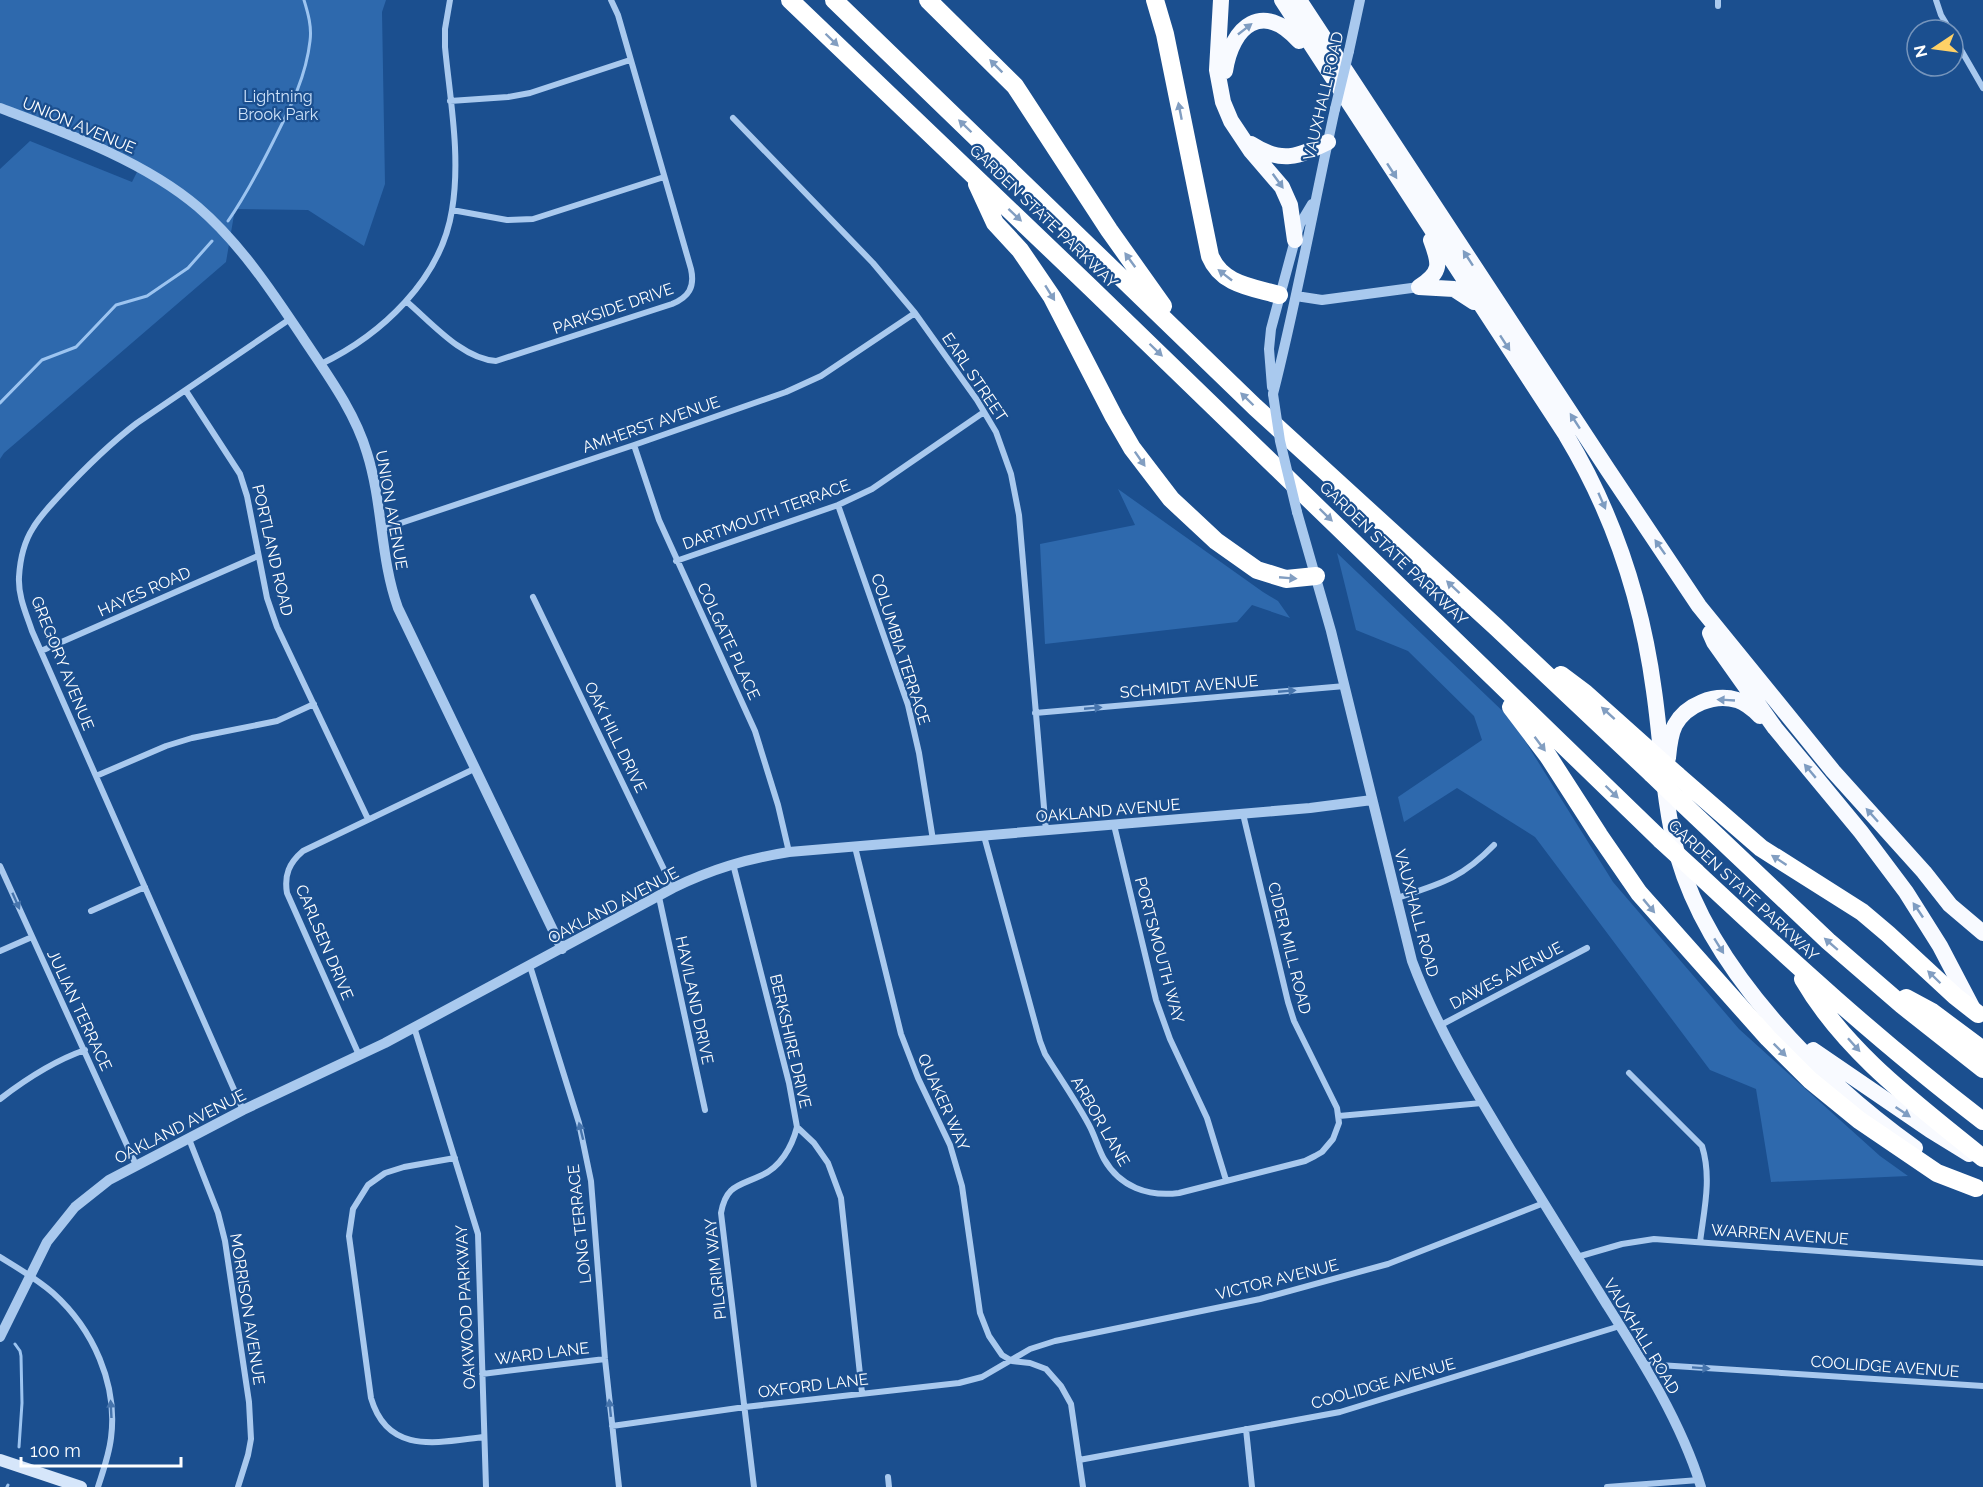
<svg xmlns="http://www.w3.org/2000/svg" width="1983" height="1487" viewBox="0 0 1983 1487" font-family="Raleway,sans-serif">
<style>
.green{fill:#2e69ad}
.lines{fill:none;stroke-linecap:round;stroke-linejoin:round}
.stream{stroke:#9cc4f0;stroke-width:3}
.minor{stroke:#a9c9ee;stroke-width:6}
.tertiary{stroke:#a9c9ee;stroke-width:10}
.secondary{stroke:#d6e6fa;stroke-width:12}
.trunk{stroke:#f8faff;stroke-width:16}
.motorway{stroke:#fff;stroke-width:18}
.tertiary-bridge{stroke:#a9c9ee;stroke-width:10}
.motorway-bridge{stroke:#fff;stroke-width:18}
.oneway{fill:#7e9cc1}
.oneway2{fill:#829ec1}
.oneway3{fill:#4674ac}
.labels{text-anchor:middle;stroke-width:4.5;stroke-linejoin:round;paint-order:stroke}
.park-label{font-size:16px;fill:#cfe3fa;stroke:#1b4f8f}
.street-label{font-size:16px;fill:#fff;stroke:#1b4f8f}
</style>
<rect width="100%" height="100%" fill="#1b4f8f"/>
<path class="green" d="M0,0H386L382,12L385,184L364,246L308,210L235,209L226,262L4,453L0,459V169L30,141L132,182L139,168L0,108Z
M1118,489L1263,592L1278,601L1290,618L1252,605L1237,622L1045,644L1040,544L1135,525Z
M1337,553L1512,720L1613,882L1739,1029L1880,1156L1908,1176L1771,1182L1756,1089L1710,1070L1535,837L1457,788L1404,822L1398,797L1482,740L1474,716L1408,651L1356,630Z"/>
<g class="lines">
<path class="stream" d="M228,221C246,195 260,168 274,140C290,108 306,77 310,41C312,27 308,13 304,0
M0,403L42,360L76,347L116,305L147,296L188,268L212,241
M15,1344L20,1351L21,1356L22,1403L19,1447
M7,1487L8,1485"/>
<path class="minor" d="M1936,0L1941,15L1950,30
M1718,6V0
M1953,36L1983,88
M450,101L508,97L530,93L630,60
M733,118L873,263L915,313L977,400L996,432L1011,474L1019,515L1046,831
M452,210L507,220L533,219L664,177
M406,301C431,322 462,359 496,361L672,304C689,297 695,287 691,269L618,15L611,0
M321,364C381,335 441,280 452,210C461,156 450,100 445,47V29L450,0
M186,391L240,474L247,496L267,598L277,627L368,819
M634,445L659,520L755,731L778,805L789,852
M838,505L908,705L919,753L933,840
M380,530L634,445L786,392L821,376L915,313
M676,561L838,505L872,489L984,412
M533,597L673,888
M41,651L258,556
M1035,713L1345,686
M96,776L166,746L192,738L277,721L314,704
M1114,825L1156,1000L1170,1039L1207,1118L1226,1180
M984,836L1040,1041L1045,1054C1060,1078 1076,1101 1089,1125C1095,1136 1098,1148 1104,1159C1120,1187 1148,1197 1179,1193L1305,1161L1315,1156L1322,1152L1333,1139L1339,1123L1337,1108L1294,1021L1288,1002L1243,814
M855,847L901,1034L918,1078L950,1145L962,1186L980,1313L989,1336L1002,1355L1012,1361L1030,1363L1046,1369L1061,1386L1071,1404L1083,1487
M733,864L789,1083L797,1127L814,1143L828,1163L841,1198L862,1393
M0,866L136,1165
M659,897L705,1110
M1397,898C1440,884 1461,879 1494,845
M91,911L145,887
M0,951L32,937
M530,966L579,1123L591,1181L605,1359L619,1487
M1439,1026L1587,948
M414,1027L478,1234L486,1487
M359,1055L287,893C284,875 289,863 303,851L474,769
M1629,1073L1702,1146C1712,1178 1704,1210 1700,1242
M0,1099C26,1079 53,1061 85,1050
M243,1110L32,631C26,613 18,596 19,577C20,560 24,542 33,528C40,516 50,506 59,496C84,469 108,445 137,423L290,319
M1339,1116L1482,1103
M189,1139L218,1213L225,1241L249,1402L251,1439L248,1455L238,1487
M455,1158L404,1167L385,1173L368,1185L353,1209L349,1236L371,1398C388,1456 439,1442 484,1437
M0,1257C18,1268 37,1279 53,1293C93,1329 118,1384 111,1438C109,1455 103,1471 98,1487
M1577,1257L1622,1244L1654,1239L1983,1263
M1643,1364L1983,1386
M482,1374L605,1359
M612,1426L745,1407L959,1383L982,1377L1030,1349L1055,1341L1260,1299L1388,1264L1544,1203
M1246,1429L1252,1487
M1079,1460L1340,1412L1620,1326
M888,1477L889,1487
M754,1487L721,1213C726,1185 739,1186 760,1176C780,1168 792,1147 797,1127
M1607,1487L1699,1480"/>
<path class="tertiary" d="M1349,51L1360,0
M0,108C66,133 144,161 198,207C240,243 273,293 303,338C327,374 355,412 367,453C383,504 380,558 398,608L562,949
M1296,296L1322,300L1419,287
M1272,387L1269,349L1271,329L1295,240L1300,224L1312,204
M1273,394C1297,300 1314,204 1335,109
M1297,512L1331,631L1412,961C1437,1028 1474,1089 1511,1150C1543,1202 1575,1254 1607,1305C1643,1362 1681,1422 1701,1487
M0,1337L47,1242L75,1207L109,1180L243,1110L385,1043L673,888C712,869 746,859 789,852L1310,808L1372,800"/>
<path class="secondary" d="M0,1460L81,1487"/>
<path class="trunk" d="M1221,0L1217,70L1223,102L1231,121L1251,151L1282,187L1290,205L1295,240
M1282,0L1566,435C1613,513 1642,601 1654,691C1662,746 1663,803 1678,857C1711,971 1820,1080 1915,1148
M1299,0L1608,470L1699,606L1833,771L1924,872L1950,905L1983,933
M1225,71C1232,25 1263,1 1299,41
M1251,144C1282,164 1297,157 1328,142
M1419,287C1442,272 1440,264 1431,240
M1419,287L1454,289L1474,302
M1710,633L1714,642L1775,728L1861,832L1906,892L1940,946L1973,1009
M1668,758C1669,747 1670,735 1675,725C1686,705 1714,693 1737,700C1746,703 1753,709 1760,716
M1813,1050L1930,1130L1969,1154"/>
<path class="motorway" d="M790,0L1090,287L1661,840
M834,0L1255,407L1496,627L1652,774
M928,0L1015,86L1109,230L1163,306
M1155,0L1165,34L1210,256C1222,285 1252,287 1279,295
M977,184L995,223L1020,250L1052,297L1114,417L1132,448L1171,499L1216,541L1257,570L1286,579L1316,576
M1561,675L1585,693L1651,752
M1511,707L1548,756L1599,835L1639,893L1768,1038L1810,1080L1859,1120L1937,1173L1976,1188
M1677,775L1761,848L1862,912L1888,934L1955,996L1978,1014
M1679,800L1828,941L1902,1005L1983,1069
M1696,872C1789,959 1882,1044 1983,1121
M1803,979C1846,1053 1918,1105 1983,1158
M1906,998L1932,1012L1983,1050"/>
<path class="tertiary-bridge" d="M1335,109L1349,51
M1273,394L1280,441L1297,512"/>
<path class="motorway-bridge" d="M1651,752L1677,775
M1652,774L1679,800
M1661,840L1696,872"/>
</g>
<defs><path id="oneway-solid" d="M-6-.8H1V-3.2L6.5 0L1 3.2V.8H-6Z" transform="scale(1.5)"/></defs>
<g class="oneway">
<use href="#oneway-solid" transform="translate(1245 29) rotate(-38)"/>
<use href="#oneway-solid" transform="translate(1392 171) rotate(57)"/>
<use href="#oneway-solid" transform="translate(1278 181) rotate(54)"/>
<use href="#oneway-solid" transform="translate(1468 258) rotate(-123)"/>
<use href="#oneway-solid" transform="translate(1505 343) rotate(57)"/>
<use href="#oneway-solid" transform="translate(1575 421) rotate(-123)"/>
<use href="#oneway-solid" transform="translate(1602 501) rotate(66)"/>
<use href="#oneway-solid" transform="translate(1660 547) rotate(-125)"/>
<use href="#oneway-solid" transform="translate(1726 700) rotate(-177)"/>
<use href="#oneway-solid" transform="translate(1810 771) rotate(-130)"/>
<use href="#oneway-solid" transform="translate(1872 815) rotate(-132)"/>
<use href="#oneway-solid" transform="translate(1918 910) rotate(-124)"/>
<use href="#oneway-solid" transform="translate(1719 946) rotate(58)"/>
<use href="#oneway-solid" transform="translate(1903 1112) rotate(34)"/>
</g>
<g class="oneway2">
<use href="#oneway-solid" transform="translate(832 40) rotate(44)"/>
<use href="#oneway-solid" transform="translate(996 66) rotate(-135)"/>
<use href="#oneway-solid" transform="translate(1180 111) rotate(-101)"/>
<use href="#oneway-solid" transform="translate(965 126) rotate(-136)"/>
<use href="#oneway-solid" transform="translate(1015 215) rotate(43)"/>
<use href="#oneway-solid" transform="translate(1130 260) rotate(-126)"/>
<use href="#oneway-solid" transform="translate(1225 275) rotate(-142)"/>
<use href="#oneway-solid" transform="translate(1050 293) rotate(58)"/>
<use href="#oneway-solid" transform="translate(1156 350) rotate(44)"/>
<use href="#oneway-solid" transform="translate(1247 399) rotate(-136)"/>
<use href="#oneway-solid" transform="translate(1140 459) rotate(55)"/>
<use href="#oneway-solid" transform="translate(1326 515) rotate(44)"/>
<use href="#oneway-solid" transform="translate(1288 578) rotate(5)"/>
<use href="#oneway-solid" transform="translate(1453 587) rotate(-137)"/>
<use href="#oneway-solid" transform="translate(1608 713) rotate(-138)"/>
<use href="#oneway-solid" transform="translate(1540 744) rotate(53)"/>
<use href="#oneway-solid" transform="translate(1612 792) rotate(44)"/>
<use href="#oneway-solid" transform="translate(1779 860) rotate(-147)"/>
<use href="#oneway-solid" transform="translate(1649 906) rotate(50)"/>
<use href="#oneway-solid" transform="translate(1831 944) rotate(-139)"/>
<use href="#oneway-solid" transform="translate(1934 977) rotate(-136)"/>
<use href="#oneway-solid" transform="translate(1854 1045) rotate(48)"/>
<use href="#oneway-solid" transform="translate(1780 1050) rotate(45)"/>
</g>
<g class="oneway3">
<use href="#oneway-solid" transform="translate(1287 691) rotate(-5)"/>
<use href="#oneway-solid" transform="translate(1093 708) rotate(-5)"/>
<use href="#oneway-solid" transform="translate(16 901) rotate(66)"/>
<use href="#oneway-solid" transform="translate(581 1131) rotate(-104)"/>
<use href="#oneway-solid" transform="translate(1701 1368) rotate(4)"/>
<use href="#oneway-solid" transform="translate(610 1408) rotate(-96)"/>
<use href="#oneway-solid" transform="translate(111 1409) rotate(-93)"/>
</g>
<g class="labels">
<g class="park-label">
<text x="278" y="102">Lightning<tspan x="278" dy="18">Brook Park</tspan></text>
</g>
<g class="street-label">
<text transform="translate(1323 96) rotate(-77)" y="6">VAUXHALL ROAD</text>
<text transform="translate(79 125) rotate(23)" y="6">UNION AVENUE</text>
<text transform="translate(1044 216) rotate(44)" y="6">GARDEN STATE PARKWAY</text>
<text transform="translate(613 308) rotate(-19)" y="6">PARKSIDE DRIVE</text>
<text transform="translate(975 377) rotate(56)" y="6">EARL STREET</text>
<text transform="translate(651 424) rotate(-19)" y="6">AMHERST AVENUE</text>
<text transform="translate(392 510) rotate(80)" y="6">UNION AVENUE</text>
<text transform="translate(766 514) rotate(-20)" y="6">DARTMOUTH TERRACE</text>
<text transform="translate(273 550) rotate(77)" y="6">PORTLAND ROAD</text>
<text transform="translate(1394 553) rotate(44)" y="6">GARDEN STATE PARKWAY</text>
<text transform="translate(144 591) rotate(-24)" y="6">HAYES ROAD</text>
<text transform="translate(729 641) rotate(65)" y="6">COLGATE PLACE</text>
<text transform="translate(901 649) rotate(72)" y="6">COLUMBIA TERRACE</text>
<text transform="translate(63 663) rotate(68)" y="6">GREGORY AVENUE</text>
<text transform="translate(1189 686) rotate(-5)" y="6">SCHMIDT AVENUE</text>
<text transform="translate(616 737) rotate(64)" y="6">OAK HILL DRIVE</text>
<text transform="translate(1108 810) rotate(-5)" y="6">OAKLAND AVENUE</text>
<text transform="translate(1744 890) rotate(43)" y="6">GARDEN STATE PARKWAY</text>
<text transform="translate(613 905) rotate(-28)" y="6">OAKLAND AVENUE</text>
<text transform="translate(1417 913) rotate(75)" y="6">VAUXHALL ROAD</text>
<text transform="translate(325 942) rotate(67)" y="6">CARLSEN DRIVE</text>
<text transform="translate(1290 948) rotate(76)" y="6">CIDER MILL ROAD</text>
<text transform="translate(1160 950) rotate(75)" y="6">PORTSMOUTH WAY</text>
<text transform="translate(1506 975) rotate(-28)" y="6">DAWES AVENUE</text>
<text transform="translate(695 1000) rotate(78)" y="6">HAVILAND DRIVE</text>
<text transform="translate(80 1010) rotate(65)" y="6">JULIAN TERRACE</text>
<text transform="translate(791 1041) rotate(77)" y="6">BERKSHIRE DRIVE</text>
<text transform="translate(944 1102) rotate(66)" y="6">QUAKER WAY</text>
<text transform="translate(1101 1121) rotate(60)" y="6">ARBOR LANE</text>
<text transform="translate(180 1126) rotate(-27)" y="6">OAKLAND AVENUE</text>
<text transform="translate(579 1224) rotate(-96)" y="6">LONG TERRACE</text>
<text transform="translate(1780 1234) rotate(4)" y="6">WARREN AVENUE</text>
<text transform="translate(715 1269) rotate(-96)" y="6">PILGRIM WAY</text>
<text transform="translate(1277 1279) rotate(-14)" y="6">VICTOR AVENUE</text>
<text transform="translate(465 1307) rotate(-93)" y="6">OAKWOOD PARKWAY</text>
<text transform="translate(248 1309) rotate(81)" y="6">MORRISON AVENUE</text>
<text transform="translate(1642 1336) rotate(59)" y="6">VAUXHALL ROAD</text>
<text transform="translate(542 1353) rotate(-7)" y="6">WARD LANE</text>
<text transform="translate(1885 1366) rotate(4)" y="6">COOLIDGE AVENUE</text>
<text transform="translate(1383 1383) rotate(-16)" y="6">COOLIDGE AVENUE</text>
<text transform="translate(813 1385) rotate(-7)" y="6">OXFORD LANE</text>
</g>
</g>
<g transform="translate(1935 48) rotate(257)"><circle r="28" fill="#1b4f8f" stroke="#7695bc" stroke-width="1.5"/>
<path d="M0-4.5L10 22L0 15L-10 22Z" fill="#ffd166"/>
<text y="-9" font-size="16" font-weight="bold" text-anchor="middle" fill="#ffffff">N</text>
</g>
<path d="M21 1457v9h160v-9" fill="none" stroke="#ffffff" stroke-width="3"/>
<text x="30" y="1457" font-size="18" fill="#ffffff" stroke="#1b4f8f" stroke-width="4.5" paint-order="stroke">100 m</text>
</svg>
